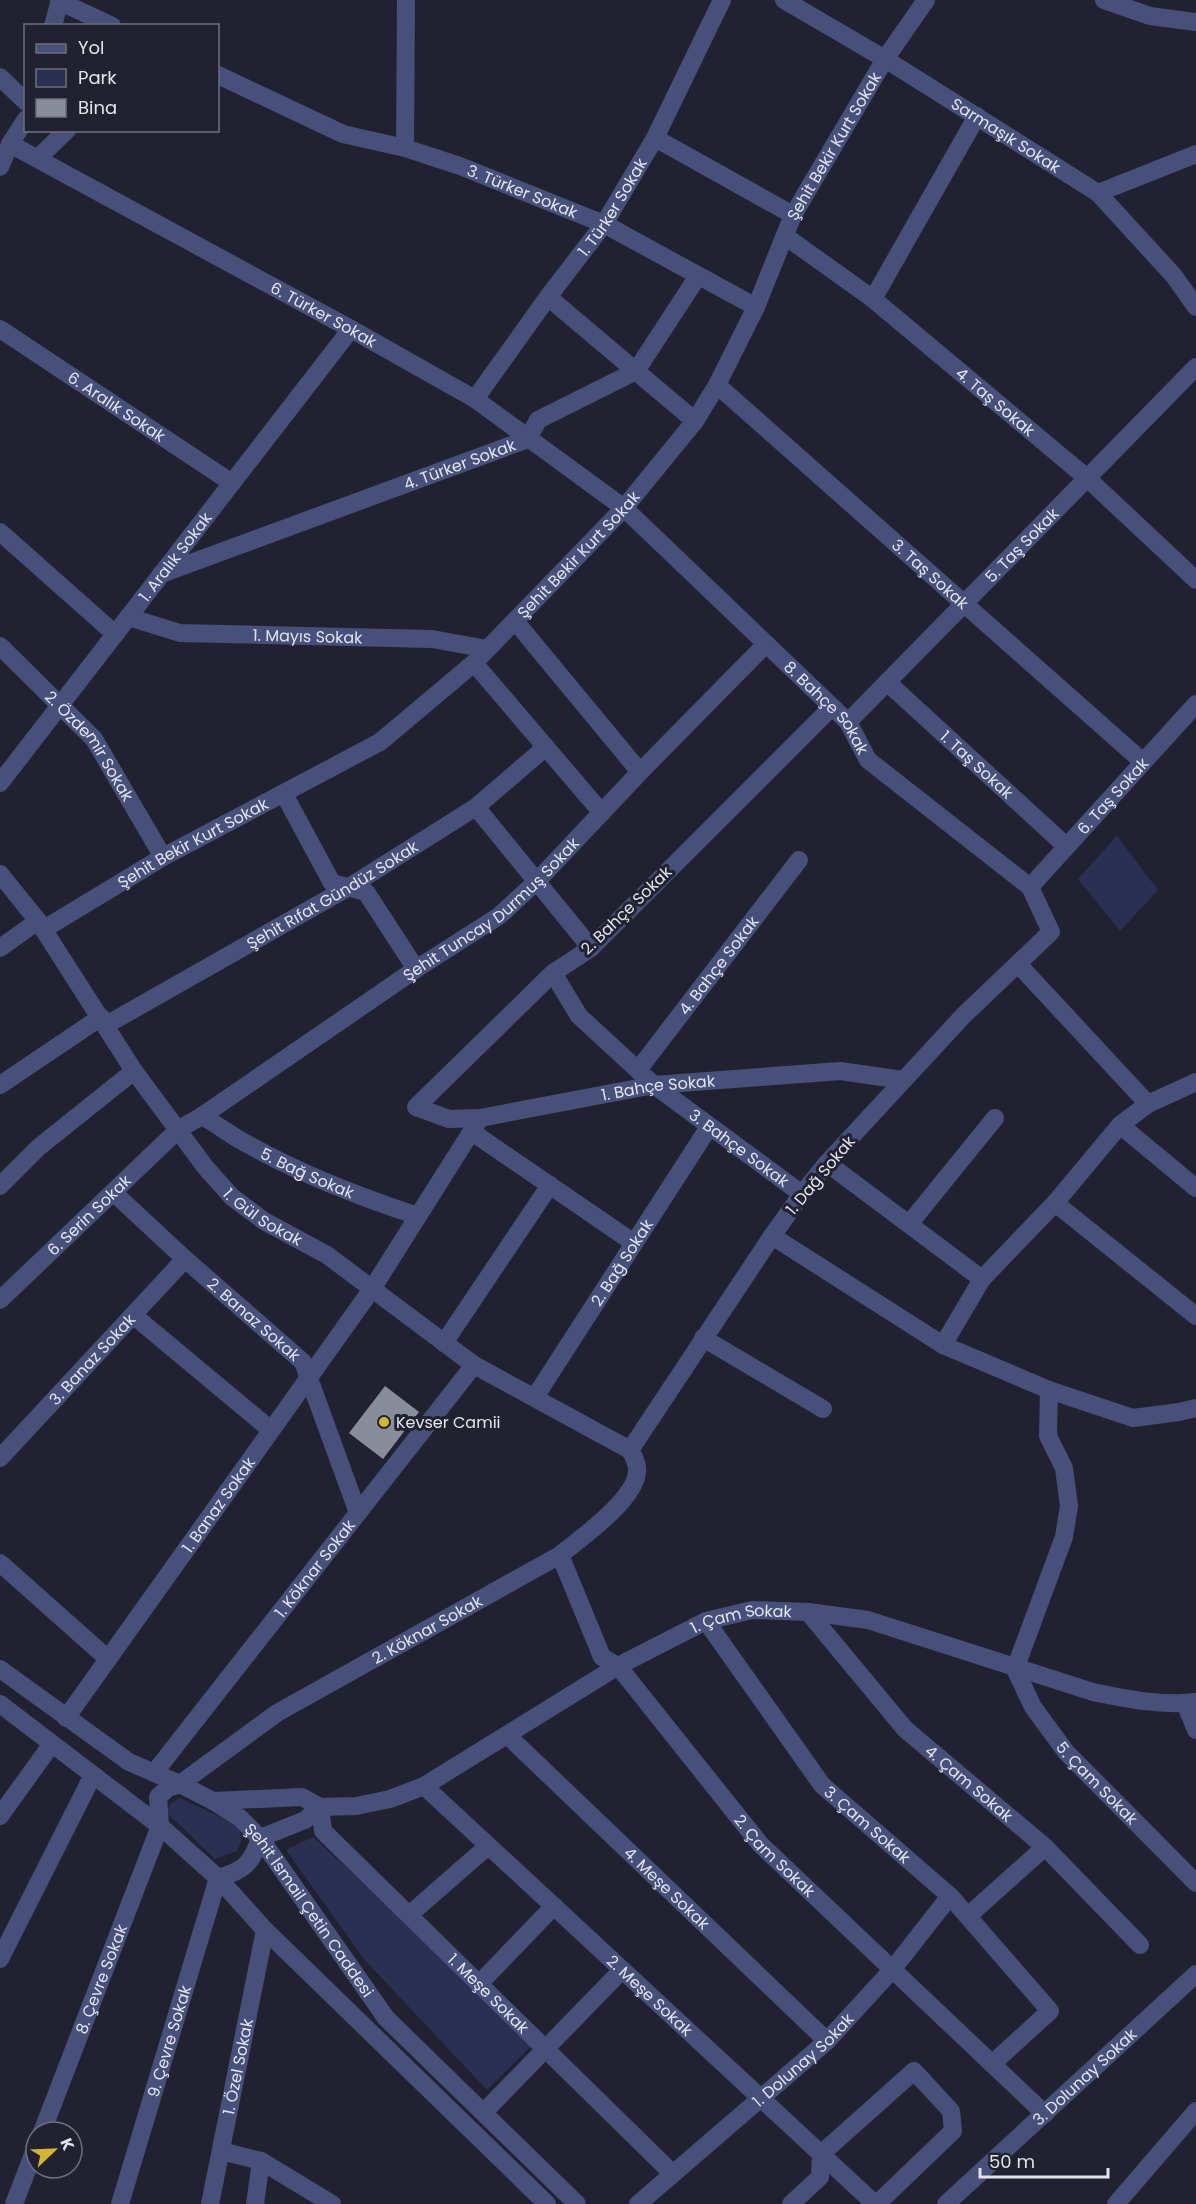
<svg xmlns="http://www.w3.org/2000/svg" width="1196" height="2204" viewBox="0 0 1196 2204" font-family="Poppins,sans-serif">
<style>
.green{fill:#2b3053}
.building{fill:#898d9b}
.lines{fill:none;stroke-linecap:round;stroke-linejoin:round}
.minor{stroke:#474f7b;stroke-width:18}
.poi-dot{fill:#d4b635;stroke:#20232f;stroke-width:2}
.labels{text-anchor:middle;stroke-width:6;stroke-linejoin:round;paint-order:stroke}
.street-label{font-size:16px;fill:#e2e4ec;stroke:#20232f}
.poi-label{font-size:16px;fill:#e2e4ec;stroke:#20232f;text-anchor:start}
</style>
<rect width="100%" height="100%" fill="#20232f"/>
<path class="green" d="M1117,836L1158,890L1120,931L1078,879Z
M180,1798L237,1825C243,1835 242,1841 237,1851L215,1859L166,1812L171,1803Z
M313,1837L535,2042L487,2090L364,1959L286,1850Z"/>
<path class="building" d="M385,1386L419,1412L383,1459L349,1433Z"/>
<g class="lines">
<g class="minor">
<path id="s1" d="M784,0L885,59L1098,193L1174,276L1196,307"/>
<path d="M1104,0L1150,16L1196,22"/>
<path d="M59,1L112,26"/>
<path d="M53,26L60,0"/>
<path id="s2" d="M218,75L343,134L405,148L460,166L604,224L756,307"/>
<path d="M0,77L26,102"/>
<path d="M655,138L793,215"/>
<path id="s3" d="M10,144L351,329L475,399L624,508L848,722L868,760L1030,887L1051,932L964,1015L827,1163L802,1194L772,1236L630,1450"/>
<path d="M405,148L406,0"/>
<path d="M38,158L67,130"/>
<path d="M0,167L10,144L26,119"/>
<path d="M1098,193L1196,154"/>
<path id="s4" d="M785,236L873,299L1087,478L1196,580"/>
<path d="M548,297L695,421"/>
<path d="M873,299L977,116"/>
<path id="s5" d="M0,329L232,483"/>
<path id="s6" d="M717,385L1143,762"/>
<path id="s7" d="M475,399L548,297L604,224L655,138L722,0"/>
<path d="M0,532L115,634"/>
<path id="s8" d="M161,574L528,439L538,420L636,371L698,276"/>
<path id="s9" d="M128,617L180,633L432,639L487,649"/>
<path d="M515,621L640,772"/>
<path id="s10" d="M0,646L94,739L163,857"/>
<path d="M474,663L602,813"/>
<path id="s11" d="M887,682L1066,846"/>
<path id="s12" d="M832,707L591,948L553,973L416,1107L449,1119L480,1118L654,1085L840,1071L903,1080"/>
<path id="s13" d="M848,722L1196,367"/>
<path id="s14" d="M0,783L351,329"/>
<path d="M284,794L332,883L366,892L416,969"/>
<path d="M476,807L591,948"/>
<path id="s15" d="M0,874L38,921L134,1071L206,1168L232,1197L264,1221L327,1255L474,1365L630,1450"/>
<path id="s16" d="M1030,887L1196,704"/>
<path id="s17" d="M44,929L163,857L380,742L474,663L624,508L695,421L717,385L756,307L793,215L885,59L926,0"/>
<path d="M0,948L38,921"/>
<path d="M1018,964L1148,1104"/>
<path id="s18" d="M553,973L579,1016L654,1085L802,1194"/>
<path id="s19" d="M106,1025L349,887L476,807L546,747"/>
<path id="s20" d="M638,1070L799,860"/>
<path d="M0,1085L101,1017"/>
<path id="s21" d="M202,1116C218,1125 233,1137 249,1145C303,1175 360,1197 418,1216"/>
<path d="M1120,1125L1196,1188"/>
<path d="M472,1132L634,1243"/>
<path d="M827,1163L982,1279"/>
<path d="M0,1186L39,1147L134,1071"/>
<path id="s22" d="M113,1192L185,1259L303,1362L358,1513"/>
<path d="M1055,1203L1196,1316"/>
<path d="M909,1224L995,1118"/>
<path d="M772,1236L943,1345L1049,1390L1133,1418L1179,1412L1196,1408"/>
<path id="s23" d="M0,1300L179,1129L202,1116L416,969L499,916L537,881L640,772L766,644"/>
<path d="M133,1315L271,1430"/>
<path d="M703,1338L823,1409"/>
<path d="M444,1343L550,1185"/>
<path d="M943,1345L982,1279L1055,1203L1120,1125L1148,1104L1196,1082"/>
<path id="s24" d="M1049,1390L1048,1436L1064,1468L1069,1506L1064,1537L1015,1669L1033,1707L1066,1752L1196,1883"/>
<path id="s25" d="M535,1397L709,1127"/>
<path id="s26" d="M0,1458L185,1259"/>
<path id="s27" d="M560,1555L602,1657L618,1666L760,1844L1045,2114"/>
<path d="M0,1563L108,1659"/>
<path id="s28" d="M808,1612L905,1729L1045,1847L1140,1945"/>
<path id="s29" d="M706,1621L822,1785L950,1896L1050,2011L992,2064"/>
<path id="s30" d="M0,1669L129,1762L180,1784L213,1801L240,1818L260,1838L386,2018L577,2204"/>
<path d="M1185,1703L1196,1730"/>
<path d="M0,1704L160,1826L218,1878L265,1930L547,2204"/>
<path id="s31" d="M66,1718L372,1289L480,1118"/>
<path id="s32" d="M508,1736L827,2041"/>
<path id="s33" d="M154,1773L474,1365"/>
<path id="s34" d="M424,1786L875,2204"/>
<path id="s35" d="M213,1801L302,1797L320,1807L356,1806L390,1799L424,1786L618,1666L706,1621L752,1610L808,1612L868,1620L1093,1692C1126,1699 1162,1706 1196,1702"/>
<path id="s36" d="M320,1807L323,1831L672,2173"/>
<path d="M0,1816L51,1745"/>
<path d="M409,1915L488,1846"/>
<path d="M968,1916L1045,1847"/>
<path d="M0,1959L93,1775"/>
<path d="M479,1984L554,1906"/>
<path d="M484,2112L622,1970"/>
<path id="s37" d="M42,2132L160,1826L158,1797L168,1788L180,1784L277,1713L560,1555C581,1538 635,1500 637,1472C638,1464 634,1457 630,1450"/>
<path d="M221,2151L261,2161L332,2204"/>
<path d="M14,2204L36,2147"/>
<path id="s38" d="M120,2204L218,1878C243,1871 252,1864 260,1838L305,1820L320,1807"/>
<path id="s39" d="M210,2204L265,1930"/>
<path d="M255,2204L261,2161"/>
<path id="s40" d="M638,2204L827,2041L892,1970L950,1896"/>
<path d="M791,2204L820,2177L821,2154L914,2071L951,2111L953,2131L877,2204"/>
<path id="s41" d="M946,2204L1196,1974"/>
<path d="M1116,2204L1196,2111"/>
</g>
</g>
<circle class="poi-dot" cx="384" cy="1422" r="6"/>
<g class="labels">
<g class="street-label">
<text dy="6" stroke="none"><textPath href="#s1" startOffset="260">Sarmaşık Sokak</textPath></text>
<text dy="6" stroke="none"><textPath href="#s17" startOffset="1144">Şehit Bekir Kurt Sokak</textPath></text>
<text dy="6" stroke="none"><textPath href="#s2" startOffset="327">3. Türker Sokak</textPath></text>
<text dy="6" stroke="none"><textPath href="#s7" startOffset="236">1. Türker Sokak</textPath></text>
<text dy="6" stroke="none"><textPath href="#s3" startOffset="357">6. Türker Sokak</textPath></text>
<text dy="6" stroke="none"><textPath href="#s4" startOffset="268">4. Taş Sokak</textPath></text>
<text dy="6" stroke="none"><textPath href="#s5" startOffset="140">6. Aralık Sokak</textPath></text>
<text dy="6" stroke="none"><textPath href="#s8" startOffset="318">4. Türker Sokak</textPath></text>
<text dy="6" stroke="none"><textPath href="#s13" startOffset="248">5. Taş Sokak</textPath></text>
<text dy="6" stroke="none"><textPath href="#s17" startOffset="658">Şehit Bekir Kurt Sokak</textPath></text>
<text dy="6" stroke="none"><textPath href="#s14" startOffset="286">1. Aralık Sokak</textPath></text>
<text dy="6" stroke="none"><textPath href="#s6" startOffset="285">3. Taş Sokak</textPath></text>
<text dy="6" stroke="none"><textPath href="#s9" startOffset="182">1. Mayıs Sokak</textPath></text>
<text dy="6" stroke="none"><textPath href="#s3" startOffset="1000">8. Bahçe Sokak</textPath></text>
<text dy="6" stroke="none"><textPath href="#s10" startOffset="135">2. Özdemir Sokak</textPath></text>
<text dy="6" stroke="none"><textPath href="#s11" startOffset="122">1. Taş Sokak</textPath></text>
<text dy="6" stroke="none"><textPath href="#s16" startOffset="123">6. Taş Sokak</textPath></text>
<text dy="6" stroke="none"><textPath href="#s17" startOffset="172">Şehit Bekir Kurt Sokak</textPath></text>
<text dy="6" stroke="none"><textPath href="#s19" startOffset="261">Şehit Rıfat Gündüz Sokak</textPath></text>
<text dy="6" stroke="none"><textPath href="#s23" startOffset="630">Şehit Tuncay Durmuş Sokak</textPath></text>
<text transform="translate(626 910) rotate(-44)" y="6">2. Bahçe Sokak</text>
<text dy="6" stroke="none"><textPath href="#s20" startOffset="132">4. Bahçe Sokak</textPath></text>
<text dy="6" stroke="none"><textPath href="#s12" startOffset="825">1. Bahçe Sokak</textPath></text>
<text dy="6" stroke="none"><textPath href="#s18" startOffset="258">3. Bahçe Sokak</textPath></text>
<text dy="6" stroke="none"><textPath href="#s21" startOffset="120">5. Bağ Sokak</textPath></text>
<text transform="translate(820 1175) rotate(-50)" y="6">1. Dağ Sokak</text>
<text dy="6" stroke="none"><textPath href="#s23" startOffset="123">6. Serin Sokak</textPath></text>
<text dy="6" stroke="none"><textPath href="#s15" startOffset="435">1. Gül Sokak</textPath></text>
<text dy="6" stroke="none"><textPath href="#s25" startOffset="160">2. Bağ Sokak</textPath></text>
<text dy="6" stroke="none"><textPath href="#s22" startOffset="190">2. Banaz Sokak</textPath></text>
<text dy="6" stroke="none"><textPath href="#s26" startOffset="135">3. Banaz Sokak</textPath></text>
<text dy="6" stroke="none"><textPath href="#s31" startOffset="262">1. Banaz Sokak</textPath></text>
<text dy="6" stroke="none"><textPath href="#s33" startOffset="260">1. Köknar Sokak</textPath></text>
<text dy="6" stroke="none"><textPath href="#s35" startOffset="579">1. Çam Sokak</textPath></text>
<text dy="6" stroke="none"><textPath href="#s37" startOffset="675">2. Köknar Sokak</textPath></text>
<text dy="6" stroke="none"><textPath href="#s24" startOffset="434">5. Çam Sokak</textPath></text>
<text dy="6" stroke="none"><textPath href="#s28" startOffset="236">4. Çam Sokak</textPath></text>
<text dy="6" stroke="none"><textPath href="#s29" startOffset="261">3. Çam Sokak</textPath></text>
<text dy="6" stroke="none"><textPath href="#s27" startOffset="375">2. Çam Sokak</textPath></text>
<text dy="6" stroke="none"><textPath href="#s32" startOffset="220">4. Meşe Sokak</textPath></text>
<text dy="6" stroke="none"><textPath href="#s30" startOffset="399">Şehit İsmail Çetin Caddesi</textPath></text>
<text dy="6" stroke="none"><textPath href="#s37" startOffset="164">8. Çevre Sokak</textPath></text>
<text dy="6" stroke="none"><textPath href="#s36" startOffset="256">1. Meşe Sokak</textPath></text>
<text dy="6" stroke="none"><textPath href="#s34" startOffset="308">2. Meşe Sokak</textPath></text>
<text dy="6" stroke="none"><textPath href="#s38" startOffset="170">9. Çevre Sokak</textPath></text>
<text dy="6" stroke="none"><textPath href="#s40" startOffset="219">1. Dolunay Sokak</textPath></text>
<text dy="6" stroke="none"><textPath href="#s39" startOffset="140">1. Özel Sokak</textPath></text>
<text dy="6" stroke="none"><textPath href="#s41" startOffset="188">3. Dolunay Sokak</textPath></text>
</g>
<g class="poi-label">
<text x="396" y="1428">Kevser Camii</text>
</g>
</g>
<rect x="24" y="24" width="195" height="108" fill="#20232f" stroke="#6e707b" stroke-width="1.5"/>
<rect x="36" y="44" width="30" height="9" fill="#474f7b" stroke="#6e707b" stroke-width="1.5"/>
<text x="78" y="54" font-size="18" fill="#e2e4ec">Yol</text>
<rect x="36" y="69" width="30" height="18" fill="#2b3053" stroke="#6e707b" stroke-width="1.5"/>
<text x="78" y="84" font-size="18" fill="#e2e4ec">Park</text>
<rect x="36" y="99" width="30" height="18" fill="#898d9b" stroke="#6e707b" stroke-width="1.5"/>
<text x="78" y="114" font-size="18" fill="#e2e4ec">Bina</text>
<g transform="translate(54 2150) rotate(67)"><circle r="28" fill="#20232f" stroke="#6e707b" stroke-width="1.5"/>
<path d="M0-4.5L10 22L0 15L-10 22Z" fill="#d4b635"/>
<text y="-9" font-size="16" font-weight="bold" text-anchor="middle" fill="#e2e4ec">K</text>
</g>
<path d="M980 2168v9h128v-9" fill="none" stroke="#e2e4ec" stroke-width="3"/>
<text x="989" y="2168" font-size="18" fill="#e2e4ec" stroke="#20232f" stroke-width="4.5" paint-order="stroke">50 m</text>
</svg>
